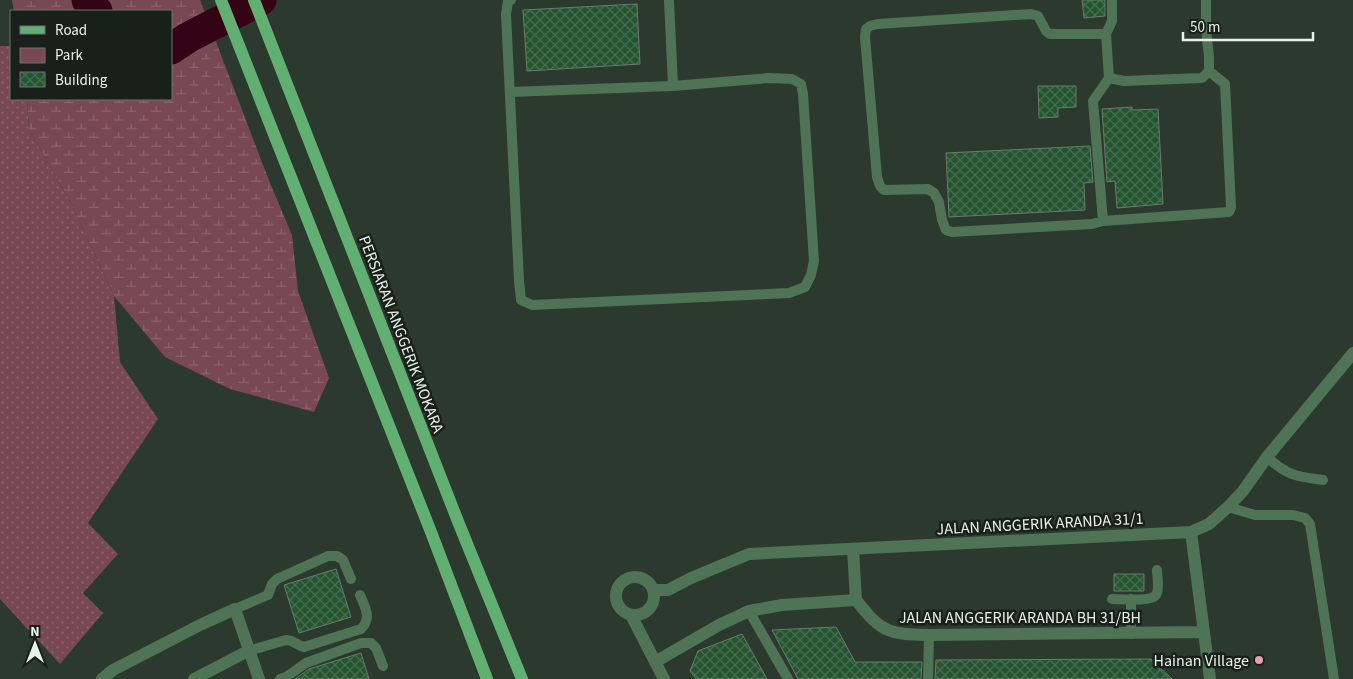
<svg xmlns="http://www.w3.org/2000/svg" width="1353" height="679" viewBox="0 0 1353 679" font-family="'Source Sans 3',sans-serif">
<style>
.green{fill:url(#green-dots)}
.wetland{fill:url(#wetland-marsh)}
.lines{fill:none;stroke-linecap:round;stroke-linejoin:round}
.river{stroke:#350316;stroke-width:31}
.building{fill:url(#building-cross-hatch);stroke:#6b7a6d}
.lane{stroke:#4f7355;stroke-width:10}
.street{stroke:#4f7355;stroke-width:12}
.primary{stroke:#61af71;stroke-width:12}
.poi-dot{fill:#f19ab1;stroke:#191f1a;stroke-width:2}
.labels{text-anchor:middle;stroke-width:5;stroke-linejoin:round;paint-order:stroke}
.street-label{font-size:16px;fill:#e9f2ea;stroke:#191f1a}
.poi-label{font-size:16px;fill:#e9f2ea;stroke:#191f1a;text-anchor:end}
</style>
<defs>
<pattern id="green-dots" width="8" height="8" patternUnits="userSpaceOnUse" patternTransform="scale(1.25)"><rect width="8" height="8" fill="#794855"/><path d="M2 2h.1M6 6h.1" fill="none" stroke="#8c636e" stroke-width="1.8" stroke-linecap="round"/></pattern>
<pattern id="wetland-marsh" width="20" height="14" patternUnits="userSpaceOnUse" patternTransform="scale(1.25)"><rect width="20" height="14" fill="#794855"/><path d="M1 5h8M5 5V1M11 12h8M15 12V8" fill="none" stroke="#8c636e"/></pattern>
<pattern id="building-cross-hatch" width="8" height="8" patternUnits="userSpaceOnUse" patternTransform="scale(1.25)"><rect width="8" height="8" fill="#255530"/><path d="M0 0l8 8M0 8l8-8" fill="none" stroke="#456e4e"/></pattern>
</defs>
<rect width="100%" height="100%" fill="#2c392e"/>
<path class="green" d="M0,46H11V99H27L29,130L71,203L114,296L120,362L158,419L88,523L118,554L83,593L103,613L60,664L0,599Z"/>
<path class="wetland" d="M12,0H200L270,183L292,235L298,291L329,378L314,412L230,389L165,357L114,296L71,203L29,130L27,99H171V11H14Z"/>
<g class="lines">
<path class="river" d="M87,0L97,11
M171,49L189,37L261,0"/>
</g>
<path class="building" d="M1082,0H1105V16L1084,18Z
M637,4L640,64L527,71L523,10Z
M1038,86H1076V107L1058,108V117L1039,118Z
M1132,107V110L1158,109L1163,204L1117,208L1115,181L1107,182L1102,109Z
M1090,146L1093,182L1084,183L1085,210L949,217L946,153Z
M336,569L351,617L299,633L284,585Z
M1114,574H1144V591H1114Z
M836,627L855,662H922L921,679H798L772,630Z
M742,634L767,679H696L690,671L698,651Z
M361,653L369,679H295L309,669Z
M1151,659L1172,679H935L936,660Z"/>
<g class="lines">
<path class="lane" d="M669,0L673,86
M1112,0V21L1106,34L1109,78L1093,101L1103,221L1229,212L1231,207L1225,84L1209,71
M1109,78L1124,81L1202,78L1209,71V57L1206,29V0
M510,92L673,86L769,78L792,79L801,84L803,94L814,261L811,275L805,287L789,293L532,305L521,300L519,281L506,14L508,1L511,0
M1103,221L1092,224L952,232L946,230L942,220L939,202L934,193L928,189L884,190L880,186L877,177L865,37L866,29L870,26L878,24L1031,14L1038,16L1046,31L1050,34H1106
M1267,457C1286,475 1297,477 1323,480
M1228,507L1255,515H1293L1305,518L1310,524L1334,679
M1112,599C1121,599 1151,602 1156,595C1160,589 1157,576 1157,570
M1131,599V634
M235,609L268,595L272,584L277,579L328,556H337L343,560L351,579
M749,611L788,679
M248,651L286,640C294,640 297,646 304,647L361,629C372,618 365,607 360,595
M280,679L286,677L306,663L361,643H371L376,648L383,666
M928,679L929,635"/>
<path class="street" d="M1191,532L1210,679
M853,549L856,600
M616 596a19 19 0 1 1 38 0a19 19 0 1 1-38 0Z
M654,590H668L691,578L749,554L1191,532L1209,524L1228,507L1243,491L1267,457L1353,353
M631,615L664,679
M655,662L719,625L749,611L782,605L856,600C882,633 888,634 929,635L1203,632
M102,679L113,670L200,625L235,609L259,679
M194,679L248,651"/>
<path class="primary" d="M221,0L431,532L487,679
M254,0L459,524L522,679"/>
</g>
<circle class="poi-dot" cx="1259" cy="660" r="5"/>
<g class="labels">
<g class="street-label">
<text transform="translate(402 334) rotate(69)" y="6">PERSIARAN ANGGERIK MOKARA</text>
<text transform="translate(1040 523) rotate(-3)" y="6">JALAN ANGGERIK ARANDA 31/1</text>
<text x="1020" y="623">JALAN ANGGERIK ARANDA BH 31/BH</text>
</g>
<g class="poi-label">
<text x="1249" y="666">Hainan Village</text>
</g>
</g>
<rect x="10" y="10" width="162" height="90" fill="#191f1a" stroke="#6c736d"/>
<rect x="20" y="26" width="25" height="8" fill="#61af71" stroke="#6c736d"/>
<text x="55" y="35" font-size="15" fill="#e9f2ea">Road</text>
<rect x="20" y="48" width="25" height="15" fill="#794855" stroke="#6c736d"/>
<text x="55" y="60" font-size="15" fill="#e9f2ea">Park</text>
<rect x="20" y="72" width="25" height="15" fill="url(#building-cross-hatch)" stroke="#6c736d"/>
<text x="55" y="85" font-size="15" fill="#e9f2ea">Building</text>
<g transform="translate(35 644)" stroke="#191f1a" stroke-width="4" paint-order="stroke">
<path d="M0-4L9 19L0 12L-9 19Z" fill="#e9f2ea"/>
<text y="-8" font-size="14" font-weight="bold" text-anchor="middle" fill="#e9f2ea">N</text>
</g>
<path d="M1183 32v8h130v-8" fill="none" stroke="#e9f2ea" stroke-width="2.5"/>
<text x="1190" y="32" font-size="15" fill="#e9f2ea" stroke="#191f1a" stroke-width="4" paint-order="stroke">50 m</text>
</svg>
